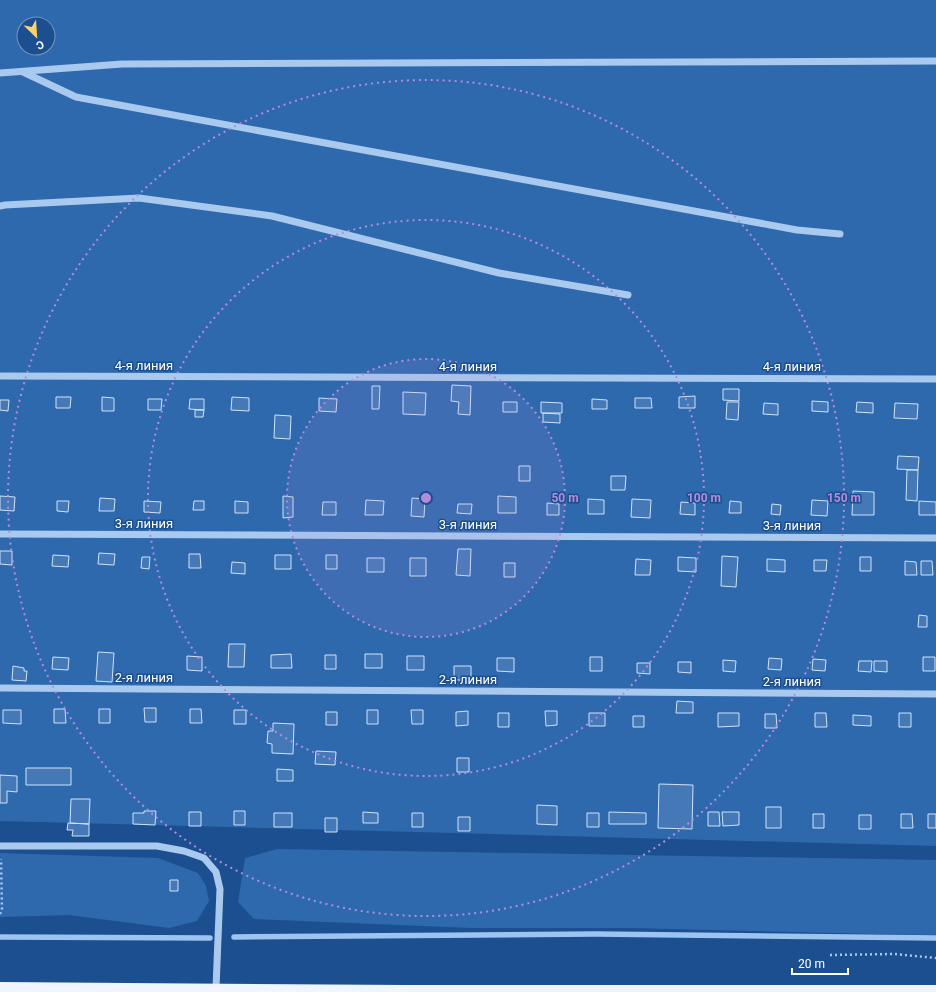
<svg xmlns="http://www.w3.org/2000/svg" width="936" height="992" viewBox="0 0 936 992" font-family="Roboto,sans-serif">
<style>
.green{fill:#2e69ad;fill-rule:evenodd}
.lines{fill:none;stroke-linecap:round;stroke-linejoin:round}
.stream{stroke:#9cc4f0;stroke-width:5.5}
.building{fill:#4478b7;stroke:#cfe3fa}
.path{stroke:#a9c9ee;stroke-width:2.5;stroke-dasharray:2 3;stroke-linecap:butt}
.minor{stroke:#a9c9ee;stroke-width:7}
.major{stroke:#f0f6ff;stroke-width:10}
.ring{fill:none;stroke:#b68bdc;stroke-width:2;stroke-dasharray:2 4}
.labels{text-anchor:middle;stroke-width:3;stroke-linejoin:round;paint-order:stroke}
.street-label{font-size:13px;fill:#fff;stroke:#1b4f8f}
.centre{fill:#b68bdc;stroke:#1b4f8f;stroke-width:2}
.ring-label{font-size:12px;text-anchor:middle;font-weight:bold;fill:#b68bdc;stroke:#1b4f8f;stroke-width:3;stroke-linejoin:round;paint-order:stroke}
</style>
<rect width="100%" height="100%" fill="#1b4f8f"/>
<path class="green" d="M0,0H936V846L0,821ZM24,24H48V48H24Z
M277,849L936,860V935L873,934L630,928H471L254,919L238,902L245,858Z
M0,853L158,858L198,873L206,886L209,901L197,921L169,928L69,915L0,917Z"/>
<g class="lines">
<path class="stream" d="M0,937L210,938
M234,937L596,934L936,938"/>
</g>
<path class="building" d="M452,385L471,386L470,415L458,414L459,402L451,401Z
M372,386H380L379,409H372Z
M723,389H739V401L723,400Z
M403,392L426,393L425,415L403,414Z
M695,396V408H679V397Z
M56,397H71L70,408H56Z
M102,397L114,398V411H102Z
M232,397L249,398V411L231,410Z
M319,398L337,399L336,412L319,411Z
M635,398H651L652,408H635Z
M148,399H162L161,410H148Z
M190,399H204V410L189,409Z
M592,399L607,400V409H592Z
M0,400H9L8,411L0,410Z
M812,401L828,402V412L812,411Z
M503,402H517V412H503Z
M541,402L562,403V413H541Z
M727,402H739L738,420L726,419Z
M857,402L873,403V413L856,412Z
M764,403L778,404V415L763,414Z
M895,403L918,404L917,419L894,418Z
M195,410H204L203,417H195Z
M543,413L560,414V423L543,422Z
M275,415L291,416L290,439L274,438Z
M898,456L919,457L918,470L897,469Z
M519,466H530V481H519Z
M907,470H918L917,501L906,500Z
M611,476H626L625,490H611Z
M853,491L874,492V515H852Z
M0,496L15,497L14,511L0,510Z
M283,496L293,497V517L283,518Z
M498,496L516,497V513H498Z
M100,498L115,499L114,511H99Z
M412,498L425,499L424,517L411,516Z
M588,499L604,500V514H588Z
M632,499L651,500L650,518L631,517Z
M366,500L384,501L383,515H365Z
M812,500L828,501L827,516L811,515Z
M57,501H69L68,512L57,511Z
M144,501L161,502L160,513L144,512Z
M194,501H204V510H193Z
M235,501L248,502V513H235Z
M730,501L741,502V513H729Z
M919,501L936,502V515H919Z
M323,502H336V515H322Z
M681,502L695,503V515L680,514Z
M547,503L559,504V515H547Z
M458,504H472L471,514L457,513Z
M772,504L781,505L780,515L771,514Z
M458,549H471L470,576L456,575Z
M0,551H12V565L0,564Z
M99,553L115,554L114,565L98,564Z
M189,554H200L201,568H189Z
M53,555L69,556L68,567L52,566Z
M275,555H291V569H275Z
M326,555H337V569H326Z
M722,556L738,557L736,587L721,586Z
M142,557H150L149,569L141,568Z
M678,557L696,558V572L678,571Z
M860,557H871V571H860Z
M367,558H384V572H367Z
M410,558H426V576H410Z
M636,559L651,560L650,575H635Z
M767,559L785,560V572L767,571Z
M814,560H827L826,571H814Z
M905,561L916,562L917,575H905Z
M921,561H932L933,575H921Z
M232,562L245,563V574L231,573Z
M504,563H515V577H504Z
M919,615L927,616V627H918Z
M229,644H245L244,667H228Z
M98,652L114,653L112,682L96,681Z
M291,654L292,668H271V655Z
M365,654H382V668H365Z
M325,655H336V669H325Z
M187,656L202,657V671L187,670Z
M407,656H424V670H407Z
M53,657L69,658L68,670L52,669Z
M590,657H602V671H590Z
M923,657H935V671H923Z
M497,658H514V672L497,671Z
M769,658L782,659L781,670L768,669Z
M813,659L826,660L825,671L812,670Z
M723,660L736,661L735,672L723,671Z
M859,661H872L871,672L858,671Z
M874,661H887V672L874,671Z
M678,662H691V673L678,672Z
M637,663H650V674L637,673Z
M13,666L24,668V671H27L26,681L12,680Z
M454,666H471V680H454Z
M677,701L693,702V713H676Z
M144,708H156V722H145Z
M54,709H65L66,723H54Z
M99,709H110V723H99Z
M190,709H201L202,723H190Z
M3,710H21V724L3,723Z
M234,710H246V724H234Z
M367,710H378V724H367Z
M411,710H423V724H412Z
M468,711V725L456,726V712Z
M545,711H557V725L546,726Z
M326,712H337V725H326Z
M498,713H509V727H498Z
M589,713H605V726H589Z
M718,713H739V726L718,727Z
M815,713H826L827,727H815Z
M899,713H911V727H899Z
M765,714H776L777,728H765Z
M853,715L871,716V726L853,725Z
M633,716H644V727H633Z
M273,723L294,724L293,754L272,753V744L267,743L268,731H273Z
M316,751L336,752L335,765L315,764Z
M457,758H469V772H457Z
M26,768H71V785H26Z
M277,769L293,770V781H277Z
M0,775L17,776V792L7,791V803H0Z
M659,784L693,785L692,829L658,828Z
M71,799H90L89,824L70,823Z
M537,805L557,806V825L537,824Z
M766,807H781V828H766Z
M144,811H156L155,825L133,824V813H144Z
M234,811H245V825H234Z
M189,812H201V826H189Z
M363,812L378,813V823H363Z
M609,812L646,813V824H609Z
M708,812H719L720,826H708Z
M722,812H739V825L723,826Z
M274,813H292V827H274Z
M412,813H423V827H412Z
M587,813H599V827H587Z
M813,814H824V828H813Z
M901,814H912L913,828H901Z
M928,814H936V828H928Z
M859,815H871V829H859Z
M458,817H470V831H458Z
M325,818H337V832H325Z
M68,823L89,824V836H72L73,830H67Z
M170,880H178V891H170Z"/>
<g class="lines">
<path class="path" d="M0,914L2,910L1,859
M830,955L895,954L936,958"/>
<path class="minor" d="M23,72L76,97L797,230L840,234
M0,73L122,64L936,61
M0,206L5,205L139,198L272,216L499,273L628,295
M0,376L936,379
M0,534L936,538
M0,688L936,694
M0,846H157L184,851L204,858L216,872L220,889L216,988"/>
<path class="major" d="M0,987L406,990H936"/>
</g>
<circle cx="426" cy="498" r="139" fill="#b68bdc" fill-opacity=".12"/>
<g class="ring">
<circle cx="426" cy="498" r="139"/>
<circle cx="426" cy="498" r="278"/>
<circle cx="426" cy="498" r="418"/>
</g>
<g class="labels">
<g class="street-label">
<text x="144" y="370">4-я линия</text>
<text x="468" y="371">4-я линия</text>
<text x="792" y="371">4-я линия</text>
<text x="144" y="528">3-я линия</text>
<text x="468" y="529">3-я линия</text>
<text x="792" y="530">3-я линия</text>
<text x="144" y="682">2-я линия</text>
<text x="468" y="684">2-я линия</text>
<text x="792" y="686">2-я линия</text>
</g>
</g>
<circle cx="426" cy="498" r="6" class="centre"/>
<g class="ring-label">
<text x="565" y="502">50 m</text>
<text x="704" y="502">100 m</text>
<text x="844" y="502">150 m</text>
</g>
<g transform="translate(36 36) rotate(155)"><circle r="19" fill="#1b4f8f" stroke="#7695bc"/>
<path d="M0-3L7 15L0 10L-7 15Z" fill="#ffd166"/>
<text y="-6" font-size="11" font-weight="bold" text-anchor="middle" fill="#ffffff">С</text>
</g>
<path d="M792 968v6h56v-6" fill="none" stroke="#ffffff" stroke-width="2"/>
<text x="798" y="968" font-size="12" fill="#ffffff" stroke="#1b4f8f" stroke-width="3" paint-order="stroke">20 m</text>
</svg>
